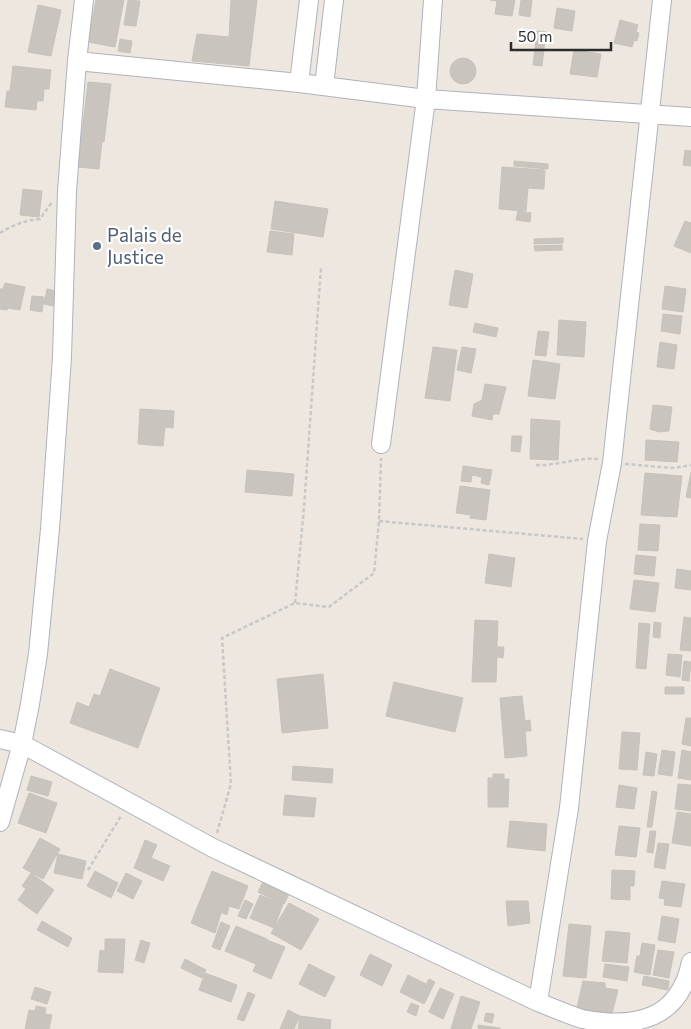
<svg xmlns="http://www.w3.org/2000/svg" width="691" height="1029" viewBox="0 0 691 1029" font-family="Commissioner,sans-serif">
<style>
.building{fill:#c9c5be;stroke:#c8c3b9}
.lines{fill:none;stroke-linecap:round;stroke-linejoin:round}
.minor-casing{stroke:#b0b2bc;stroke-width:20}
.path{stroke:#c8c8c8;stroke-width:2.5;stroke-dasharray:4 2.5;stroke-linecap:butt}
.minor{stroke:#fff;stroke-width:18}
.service-dot{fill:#5c6f8a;stroke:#fff;stroke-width:2}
.labels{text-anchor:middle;stroke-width:4.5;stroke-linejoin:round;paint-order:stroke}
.service-label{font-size:19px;fill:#4e5e75;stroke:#fff;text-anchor:start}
</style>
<rect width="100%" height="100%" fill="#ede7df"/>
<path class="building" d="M96,0H124L115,47L88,42Z
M128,0L140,1L136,26L124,25Z
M231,0H257L249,66L192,61L197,34L229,37Z
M490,0H515L512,16L495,14L497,1Z
M521,0H532L530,17L519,15Z
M38,5L61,10L51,56L28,52Z
M557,8L575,11L572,31L554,28Z
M620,20L638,25L636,32L639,33L637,41L634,40L632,47L614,43Z
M537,31L546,32L542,66L533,65Z
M120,39L132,41L130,53L118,51Z
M574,50L601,54L597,77L570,74Z
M450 71a13 13 0 1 1 26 0a13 13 0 1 1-26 0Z
M13,66L51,70L49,89H44L43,101H37L36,110L5,107L7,91H10Z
M88,82L111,84L104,142L102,141L99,169L78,167Z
M685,150L691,151V166L683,165Z
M514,161L548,164V169L514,166Z
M502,167L545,170L544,189L528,188L526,211L499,209Z
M23,189L42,191L39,217L20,215Z
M275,201L328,209L323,237L271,229Z
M518,211L531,213L530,222L516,220Z
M685,221L691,223V253L674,246Z
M270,231L294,234L292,255L267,252Z
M563,238V243L534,244V239Z
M562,245V250L535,251L534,246Z
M455,270L473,274L467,308L449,305Z
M5,283L25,287L20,310L8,308L7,310L0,309V289H3Z
M665,286L686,289L683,312L662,309Z
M47,289L56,291L53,306L44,304Z
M32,296L44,297L42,312L30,310Z
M663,314L682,316L680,334L661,331Z
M559,320L586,322L584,357L557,355Z
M475,323L498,328L496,337L473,332Z
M538,331L549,332L546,356L535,355Z
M660,342L677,345L674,369L657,367Z
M433,347L457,350L450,401L425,398Z
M462,347L476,349L471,373L457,370Z
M533,360L560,364L555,399L528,396Z
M485,384L506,387L499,414H493L492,420L472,416L474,404L482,400Z
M653,405L672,407L669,431L659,432L650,429Z
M140,409L174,411L173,428L165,427L163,446L138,444Z
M531,419L560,421L558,460L530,459Z
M512,436H522L520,452L511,451Z
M646,440L679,442L677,462L645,460Z
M463,466L492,470L489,485L481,483L482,477L472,475L471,482L461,481Z
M247,470L294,474L292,496L245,492Z
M691,472V498L686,497Z
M645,473L682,476L677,517L641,515Z
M460,486L490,490L486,520L470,518L471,515L456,513Z
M640,524L660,525L658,551L638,550Z
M489,554L515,558L511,587L485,583Z
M636,555L656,557L654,576L634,574Z
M677,569L691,571V590L675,588Z
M634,580L659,583L655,612L630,609Z
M684,617L691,618V651L680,650Z
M475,620L498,621L497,647H504L503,658L497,657L496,682H472Z
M654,622L661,623L660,638L653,637Z
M639,623L650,624L646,669L636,668Z
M668,654L682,655L680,677L666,675Z
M684,661L691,662L689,681L682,680Z
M110,669L160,688L138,748L70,723L77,702L89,707L94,694L100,696Z
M323,674L328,728L282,733L277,679Z
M394,682L463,698L455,732L386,716Z
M665,687H684V694H665Z
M522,696L525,721L530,720L531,731H525L527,756L505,758L500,698Z
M686,718H691V746L682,744Z
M622,732L640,733L637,770L619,769Z
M662,750L675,752L672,776L658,774Z
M682,750L691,752V780L678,778Z
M646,752L657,754L654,776L643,775Z
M293,766L333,769L332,783L292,780Z
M493,774H504V779H509L508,807H488V778H493Z
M31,776L52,782L48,796L27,790Z
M678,784L691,785V811L675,809Z
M619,785L637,788L634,809L616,807Z
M652,791L657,792L652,827H647Z
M29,793L57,803L46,833L18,823Z
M285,795L316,798L314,817L283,815Z
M677,812L691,814V846L672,843Z
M510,821L547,824L545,851L507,847Z
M619,826L640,828L636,857L615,855Z
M650,831H656L653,853L647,852Z
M40,838L60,849L43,879L23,868Z
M145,840L157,845L151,858L170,866L163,881L134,868Z
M658,843L669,844L665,869L654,867Z
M58,854L86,861L82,879L54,873Z
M612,870L635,871L634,886H630V900L611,899Z
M95,871L118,883L111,898L87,886Z
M212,871L248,886L239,909L229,906L227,915L199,903Z
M31,873L54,890L37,914L18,900L26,889L22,886Z
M126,873L142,881L133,899L117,891Z
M662,881L685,884L681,907L664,905L665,899L659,898Z
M263,882L289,894L284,904L258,892Z
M260,895L283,904L274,928L250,918Z
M245,900L253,904L246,919L238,916Z
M506,901H528L530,923L508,926Z
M199,903L221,913L215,933L191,923Z
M289,903L319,919L301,950L271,933Z
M662,916L679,919L675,943L658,940Z
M42,921L72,938L68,947L37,930Z
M221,922L230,926L220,950L212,947Z
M569,924L591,926L586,978L563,976Z
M236,926L267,939L256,964L225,951Z
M606,931L630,933L627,963L602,961Z
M105,939H125L123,973L98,972L100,950L105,951Z
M141,940L150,943L144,963L135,960Z
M267,940L285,947L271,979L253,971Z
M642,943L655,945L650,975L634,972L637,956H640Z
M658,950L674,952L669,978L653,975Z
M370,954L392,965L382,986L360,975Z
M185,959L206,970L202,978L181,968Z
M309,964L335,977L325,997L299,984Z
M605,964L629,967L627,981L603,977Z
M205,973L237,985L231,1002L199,990Z
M408,975L426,984L429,979L435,982L424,1004L400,992Z
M644,976L669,981L668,990L642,985Z
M583,981L605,983V988L618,990L611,1018L576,1012Z
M35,987L51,992L47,1004L31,999Z
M440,988L454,994L443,1019L429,1012Z
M248,992L255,995L244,1021L237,1019Z
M461,996L480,1002L471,1029H451Z
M411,1003L419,1006L416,1016L407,1012Z
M36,1006L46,1008L45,1014L52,1015L49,1029H25L29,1010L35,1011Z
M288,1010L300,1016L294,1029H280Z
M486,1013L494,1014L492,1023L484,1021Z
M300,1016L331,1020L330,1029H298Z
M478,1025L500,1028V1029H478Z"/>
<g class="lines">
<defs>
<path id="minor" d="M84,0L77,61L299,83L426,99L691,117
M299,83L309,0
M324,86L334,0
M381,444L426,99L433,0
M0,739L22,744L213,848L538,1002C553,1008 567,1014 582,1019C635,1029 679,1020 691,962
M0,822L22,744L30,704L38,654L50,529L62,357L67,191L77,61
M538,1002L569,808L597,541L612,463L662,0"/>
</defs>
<use href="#minor" class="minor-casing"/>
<path class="path" d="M0,233C13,225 25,220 40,219L52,202
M625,464L674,468L691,465
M536,465C557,466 578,457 599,459
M379,521L583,539
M295,603L304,508L321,267
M217,833L231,784L222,638L295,603L329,607L374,573L379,521L381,458
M88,870L121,816"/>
<use href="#minor" class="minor"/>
</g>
<circle class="service-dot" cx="97" cy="246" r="5"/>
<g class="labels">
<g class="service-label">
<text x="107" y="242">Palais de<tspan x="107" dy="22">Justice</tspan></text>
</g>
</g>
<path d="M511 42v8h100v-8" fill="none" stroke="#2c2c2c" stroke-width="2.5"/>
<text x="518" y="42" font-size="15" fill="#2c2c2c" stroke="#ffffff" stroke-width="4" paint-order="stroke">50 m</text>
</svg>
